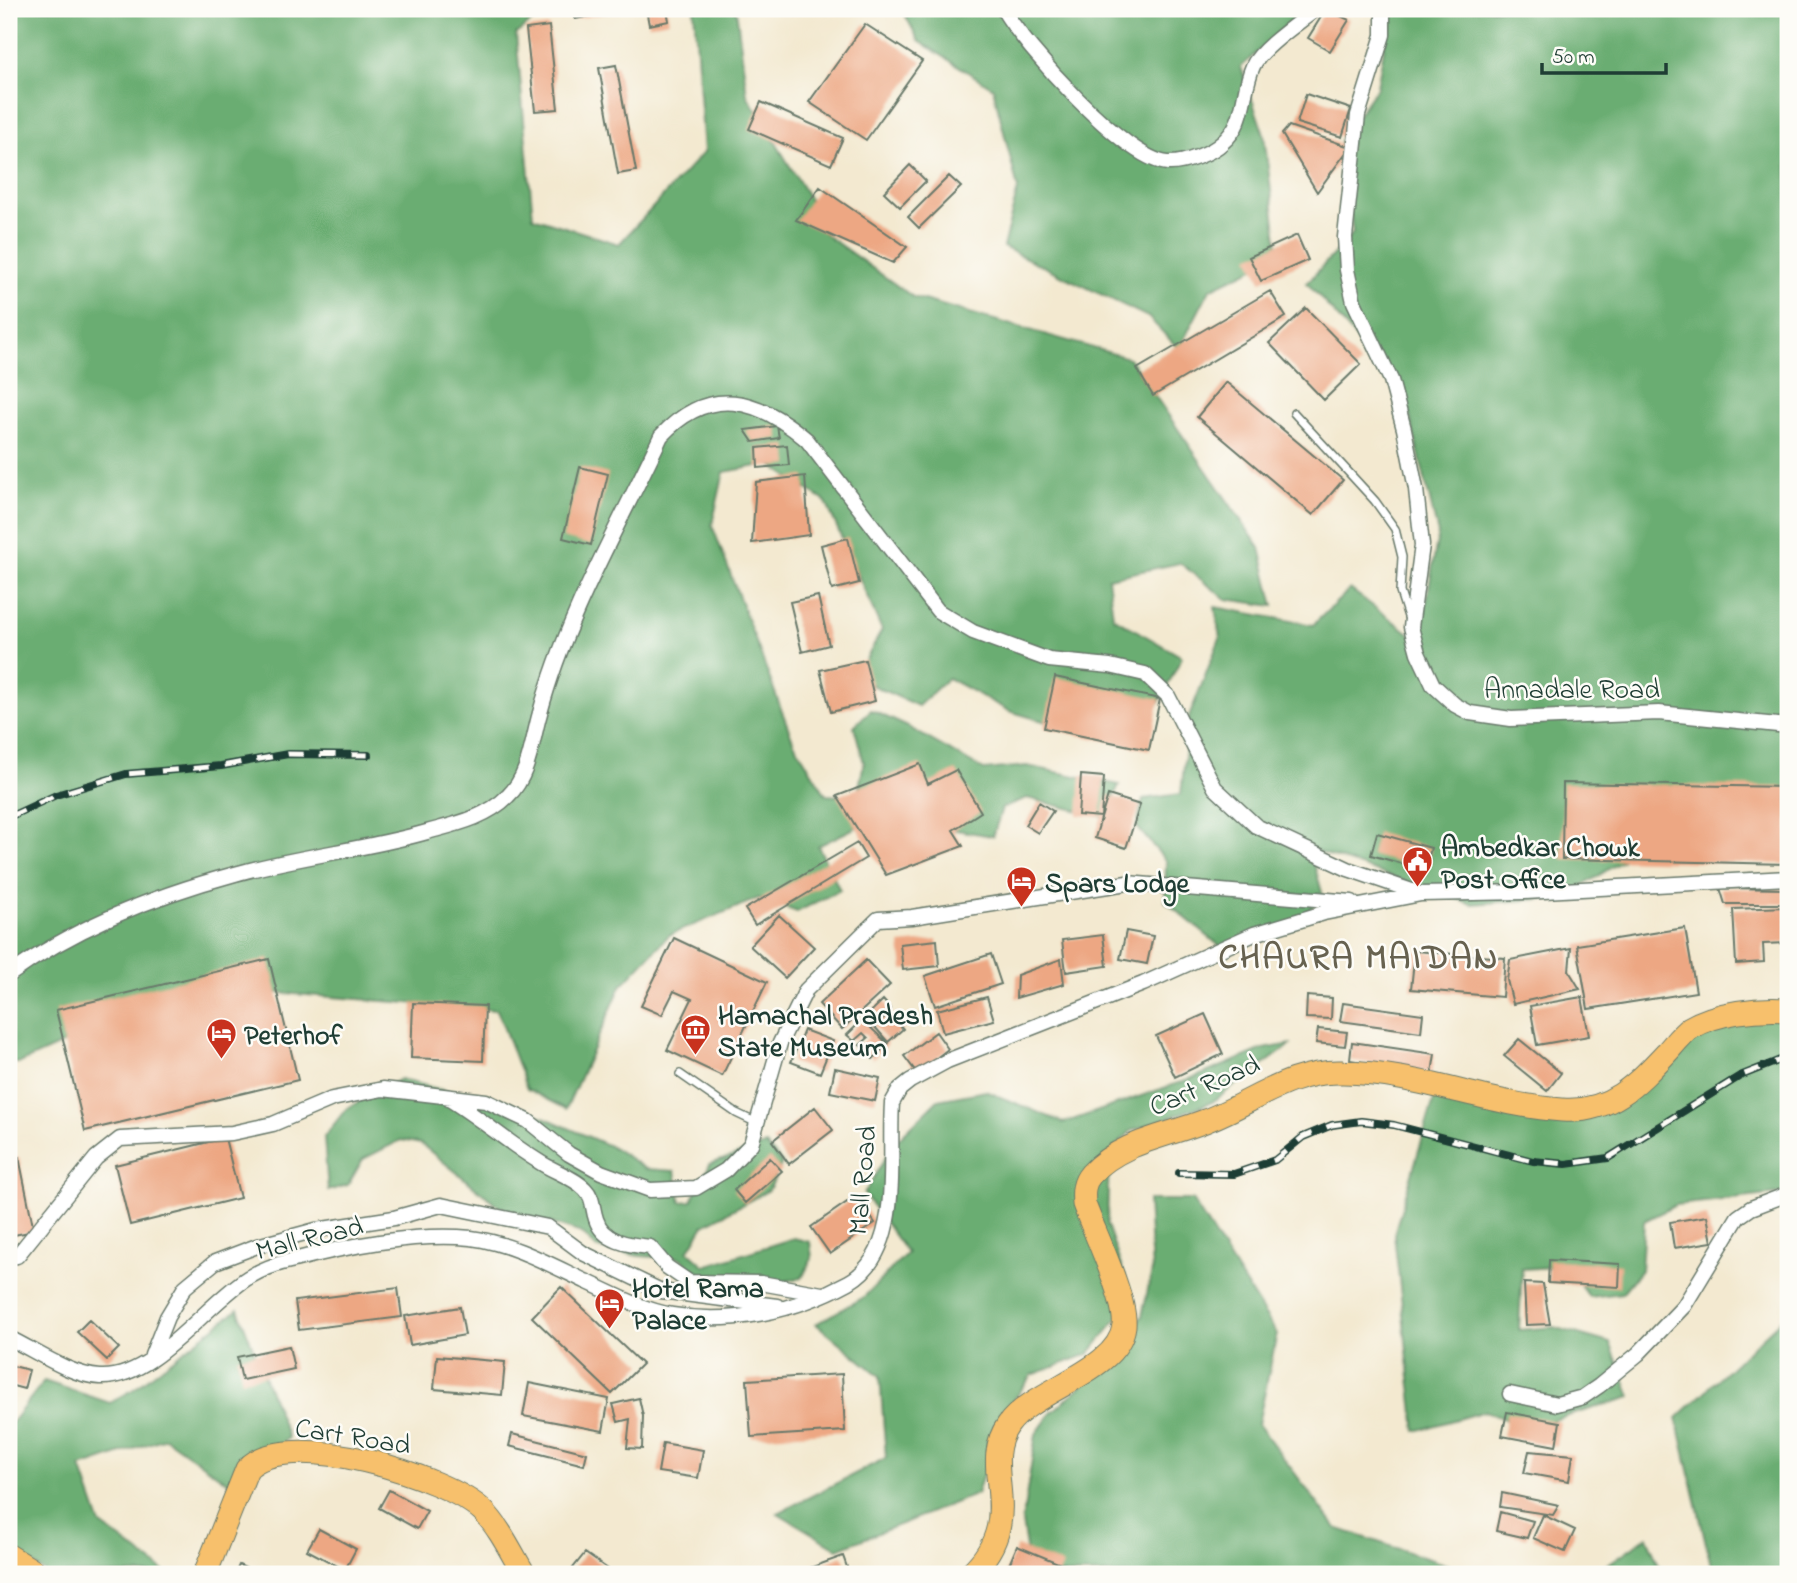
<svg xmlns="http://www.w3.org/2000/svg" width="1797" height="1583" viewBox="0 0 1797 1583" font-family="'Indie Flower',sans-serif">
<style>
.forest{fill:#6aad72;stroke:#447553;stroke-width:2}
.building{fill:#eda783}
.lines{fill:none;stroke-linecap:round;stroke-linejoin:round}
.lane-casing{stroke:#69796b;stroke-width:10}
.street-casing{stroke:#69796b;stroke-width:17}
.primary-casing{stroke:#69796b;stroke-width:25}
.lane{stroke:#fff;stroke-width:7}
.street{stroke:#fff;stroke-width:14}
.primary{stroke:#f7c06c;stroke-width:23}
.rail-casing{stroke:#1f3d34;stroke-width:8}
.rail{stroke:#fdfcf7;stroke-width:5;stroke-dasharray:16;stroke-linecap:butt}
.labels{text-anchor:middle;stroke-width:5;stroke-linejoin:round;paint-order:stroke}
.street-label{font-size:28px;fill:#1f3d34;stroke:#fdfcf7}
.poi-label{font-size:28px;font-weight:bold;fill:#1f3d34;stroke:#fdfcf7;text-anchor:start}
.district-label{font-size:35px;font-weight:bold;letter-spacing:2px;fill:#676250;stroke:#fdfcf7}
</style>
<rect width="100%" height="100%" fill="#fdfcf7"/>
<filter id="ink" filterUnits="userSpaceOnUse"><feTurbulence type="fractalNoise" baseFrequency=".0143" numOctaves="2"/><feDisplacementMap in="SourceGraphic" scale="14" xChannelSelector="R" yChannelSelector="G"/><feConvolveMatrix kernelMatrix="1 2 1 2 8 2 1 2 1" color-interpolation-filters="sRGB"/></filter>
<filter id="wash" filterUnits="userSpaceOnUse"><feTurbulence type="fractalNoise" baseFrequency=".00686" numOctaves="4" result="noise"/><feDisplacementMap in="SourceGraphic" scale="28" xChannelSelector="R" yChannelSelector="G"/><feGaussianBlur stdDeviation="1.57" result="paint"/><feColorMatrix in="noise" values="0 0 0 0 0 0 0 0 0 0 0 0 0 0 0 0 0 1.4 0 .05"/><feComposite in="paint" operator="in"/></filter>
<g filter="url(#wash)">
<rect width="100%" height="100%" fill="#f3e9d0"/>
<path class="forest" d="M9,9H549L516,34L533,217L619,244L704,152L694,9H736L747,95L809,198L826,235L913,297L1129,358L1260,548L1274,606L1226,599L1180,563L1108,578L1113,617L1182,657L1149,722L1077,731L1009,711L948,678L918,706L856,678L882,630L826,502L769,464L724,472L712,525L794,743L826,795L857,797L864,763L854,726L871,710L908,727L984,770L1027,766L1119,785L1104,817L1027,798L1002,808L993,836L950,829L889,811L818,846L840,890L797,912L759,898L669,935L621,986L566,1109L527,1089L497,1010L243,990L67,1042L20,1063H9Z
M902,9H1305L1241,67L1264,135L1279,256L1210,289L1179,349L1148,317L1003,247L1018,189L993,88L919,41Z
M1391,9H1788V818L1751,814L1645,846L1565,897L1472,904L1310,849L1323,896L1294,925L1227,952L1165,901L1166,861L1137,827L1143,799L1181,794L1189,717L1220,638L1215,607L1313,625L1350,589L1420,641L1438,534L1404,392L1307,283L1353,233L1340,140L1377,87Z
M1753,1017L1788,1019V1193L1676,1205L1644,1221L1641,1270L1622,1293L1589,1297L1568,1266L1522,1269L1519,1330L1554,1327L1610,1343L1631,1397L1526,1428L1485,1411L1416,1431L1394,1234L1435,1096L1572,1120L1620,1109L1701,1034Z
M1292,1044L1212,1102L1131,1131L1109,1153L1107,1225L1125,1277L1120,1315L1089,1354L1032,1375L1000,1419L977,1494L838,1549L778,1513L886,1458L880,1376L816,1324L865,1296L907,1253L864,1194L894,1143L938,1100L986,1091L1064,1123L1201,1075L1263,1049Z
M400,1079L541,1116L614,1148L646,1169L675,1171L681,1202L691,1201L710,1164L766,1145L782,1163L769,1190L704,1225L688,1251L705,1266L794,1238L810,1242L812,1258L802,1278L724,1292L680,1258L639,1256L596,1248L582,1233L500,1207L421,1144L401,1140L363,1159L348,1185L328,1191L324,1137L346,1109Z
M1148,1200H1192L1277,1334L1258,1424L1336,1528L1474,1574H1030L1022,1522L1036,1434L1052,1412L1111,1360L1142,1316L1152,1271Z
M238,1309L288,1438L262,1459L243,1493L165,1438L81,1467L101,1525L168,1574H47L9,1547V1426L44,1381L110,1403L134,1389Z
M1788,1313V1574H1713L1677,1418Z
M1647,1537L1663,1574H1594Z"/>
<g id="blocks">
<path class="building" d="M573,9H623V10L575,19Z
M646,9H667L669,21L649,25Z
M1326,9L1349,20L1330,51L1308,38Z
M865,24L922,61L866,140L809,102Z
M549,26L558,109L535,111L526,29Z
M616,65L636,171L618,174L599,68Z
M1306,94L1351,109L1342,137L1297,123Z
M761,102L843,138L831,165L749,129Z
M1289,126L1350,147L1317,192L1282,134Z
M910,165L926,181L900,207L884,192Z
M949,176L961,187L919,228L908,217Z
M820,187L907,247L893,263L796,220Z
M1297,235L1308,260L1261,281L1249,257Z
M1270,291L1286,317L1153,396L1137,369Z
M1306,308L1361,364L1324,400L1269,343Z
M1226,382L1343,480L1313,515L1197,417Z
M777,426L779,438L753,442L745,430Z
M787,445L789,465L758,468L757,448Z
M580,467L608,474L591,545L563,538Z
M805,476L809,535L752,543L756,482Z
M848,538L859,583L832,590L821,545Z
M818,596L829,645L802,652L790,602Z
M865,660L875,701L831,712L820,670Z
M1055,677L1160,699L1149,750L1044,728Z
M920,764L928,784L956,770L981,812L953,830L963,846L886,875L837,796Z
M1081,775L1104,777L1101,817L1078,815Z
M1563,783L1788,787V864L1562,859Z
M1108,795L1140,805L1126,848L1095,838Z
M1039,802L1053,811L1038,833L1025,825Z
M1377,833L1431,848L1425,870L1371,855Z
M857,843L866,858L755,925L745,909Z
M1720,888L1788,889V904H1725Z
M1787,907L1788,943L1763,944L1764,962L1736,964L1733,909Z
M779,915L814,947L785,978L750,946Z
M1685,928L1696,992L1588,1009L1577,945Z
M1126,931L1153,936L1147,964L1120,959Z
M1103,935L1107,966L1066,972L1062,940Z
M674,938L767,982L722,1076L667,1050L692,999L674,991L662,1015L641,1006Z
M937,940L939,966L903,970L900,944Z
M1571,948L1569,971L1580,989L1513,1004L1507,980L1510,960Z
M1415,951L1505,958L1502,997L1411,989Z
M991,954L1001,984L935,1006L925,976Z
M269,959L298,1080L85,1131L56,1010Z
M1061,959L1064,984L1016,998L1017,975Z
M866,960L890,985L842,1029L819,1004Z
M1307,996L1332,998L1331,1019L1306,1018Z
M987,997L994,1020L943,1033L937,1010Z
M1582,997L1589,1036L1537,1045L1530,1006Z
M883,1000L891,1009L871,1028L888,1044L873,1059L860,1045L868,1038L863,1033L854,1041L847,1035Z
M413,1003L485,1006L483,1061L411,1058Z
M1343,1003L1423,1014L1421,1032L1340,1021Z
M890,1013L903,1029L888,1042L874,1026Z
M1205,1014L1223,1054L1175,1077L1156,1036Z
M1318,1029L1347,1032L1345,1046L1316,1043Z
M804,1030L833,1041L820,1073L791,1062Z
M936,1032L948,1049L917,1073L904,1056Z
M1519,1039L1561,1073L1547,1091L1504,1056Z
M1352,1042L1435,1054L1432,1073L1350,1060Z
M835,1068L880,1078L875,1101L830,1092Z
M815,1107L833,1130L789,1164L772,1141Z
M225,1138L240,1198L130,1225L115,1165Z
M19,1157L34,1231L9,1236V1159Z
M770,1158L782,1171L745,1203L734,1190Z
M856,1196L875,1223L830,1254L811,1227Z
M1707,1216L1712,1242L1674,1248L1670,1222Z
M1549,1260L1620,1264L1619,1287L1548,1283Z
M1524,1283L1543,1284L1550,1324L1526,1325Z
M561,1287L642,1364L612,1394L532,1317Z
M398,1288L402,1317L299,1330L295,1301Z
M460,1307L465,1335L410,1345L405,1316Z
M89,1320L119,1348L107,1360L77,1332Z
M289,1346L294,1369L242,1380L237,1357Z
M437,1356L505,1362L502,1395L434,1389Z
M9,1365L29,1370L24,1389L9,1385Z
M842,1374L845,1431L751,1437L747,1380Z
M529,1383L609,1399L603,1431L523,1416Z
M639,1398L643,1416L642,1449L627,1448L630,1419L618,1422L613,1404Z
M1507,1412L1560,1422L1556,1446L1502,1436Z
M512,1434L587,1453L584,1465L509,1446Z
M663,1443L703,1450L698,1478L658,1472Z
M1529,1451L1573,1455L1569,1481L1524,1473Z
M389,1490L427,1511L417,1529L379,1508Z
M1502,1493L1559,1505L1553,1515L1500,1507Z
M1500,1512L1533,1521L1527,1538L1496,1531Z
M1543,1515L1575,1530L1565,1552L1533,1538Z
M319,1529L356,1549L345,1570L307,1550Z
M1017,1546L1063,1565L1059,1574H1005Z
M585,1553L615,1574H582L573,1568Z
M843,1556L848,1570L838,1574H793Z
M239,1565L258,1574H235Z"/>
</g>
</g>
<g filter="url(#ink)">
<use href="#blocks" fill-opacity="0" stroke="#69796b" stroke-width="2"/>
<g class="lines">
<defs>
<path id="lane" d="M1294,413L1375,501L1395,529L1402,557L1400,592L1409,620
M680,1074L736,1113L757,1123"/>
<path id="street" d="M1003,9C1024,46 1125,160 1168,163C1183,164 1212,153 1222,143C1247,122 1241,93 1253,66C1261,48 1300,22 1316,9
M1383,9V35L1358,115L1345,237L1347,270L1354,302L1391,380L1404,429L1416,489L1422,545L1411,627L1418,653L1433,685L1455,705L1470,713L1511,719L1659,713L1788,726
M9,975C75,927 157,895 235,874C298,856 364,850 427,832C456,824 486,818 508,796C530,775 532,740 540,713C566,616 619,526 661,436C709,384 758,398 807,440L938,611L973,632L1049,660L1110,666L1145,674L1168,696L1215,788L1256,826L1348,869L1418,893
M449,1099C480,1118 507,1142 538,1161C552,1171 574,1177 585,1189C594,1198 592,1208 596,1219C603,1242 629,1245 650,1247L667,1267L689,1282L761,1283L822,1294
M9,1257L17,1256L96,1158L120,1139L232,1133L273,1124L332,1099L383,1089L486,1101L528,1121L569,1154L601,1172L650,1190L696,1188L726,1170L751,1144L780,1043L806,990L878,919L912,917L1127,883L1352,902
M9,1338C36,1351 69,1375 100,1377C154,1380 205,1304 249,1277C261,1270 276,1264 290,1261C342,1247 417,1232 471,1238C511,1243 549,1264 585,1281C612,1293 642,1310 672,1315C732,1325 796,1311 849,1282C904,1251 888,1158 892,1103L900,1089L910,1081L947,1061L1143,984L1254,934L1324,913L1421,894L1525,892L1788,878
M152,1355L167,1317L185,1287L215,1262L257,1246L316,1230L394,1218L441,1205L548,1227L583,1253L661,1291L777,1306
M1510,1394L1557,1404L1583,1397L1599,1386L1638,1354L1684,1306L1738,1217L1751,1208L1788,1194"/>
<path id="primary" d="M9,1556L38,1574
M205,1574L247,1469C285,1426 446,1476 483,1511C500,1528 512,1554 524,1574
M970,1574C1030,1518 977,1469 1008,1425C1033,1389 1118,1372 1124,1326C1127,1299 1094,1232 1084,1204C1083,1192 1083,1183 1091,1174C1120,1142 1167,1136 1205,1121C1253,1103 1290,1070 1343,1072C1417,1073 1489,1105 1562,1110C1610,1114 1638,1083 1668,1051C1675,1043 1682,1034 1690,1028C1717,1012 1758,1008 1788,1010"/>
</defs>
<use href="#lane" class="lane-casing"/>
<use href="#street" class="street-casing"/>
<use href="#primary" class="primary-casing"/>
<use href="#lane" class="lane"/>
<use href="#street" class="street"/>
<use href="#primary" class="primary"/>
<defs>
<path id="rail" d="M9,817L56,795L126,774L221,766L288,754L368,755
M1179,1173L1234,1174L1275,1160L1303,1137L1332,1125L1361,1121L1394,1125L1533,1161L1566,1164L1608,1158L1740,1076L1788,1057"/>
</defs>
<use href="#rail" class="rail-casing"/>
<use href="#rail" class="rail"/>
</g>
</g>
<defs>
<symbol id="civic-pin" viewBox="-11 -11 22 30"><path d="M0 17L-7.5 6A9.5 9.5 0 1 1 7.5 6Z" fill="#c8321e" stroke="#fdfcf7"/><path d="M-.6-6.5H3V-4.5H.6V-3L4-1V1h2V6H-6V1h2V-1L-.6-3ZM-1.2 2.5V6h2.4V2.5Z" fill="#fff"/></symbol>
<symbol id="hotel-pin" viewBox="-11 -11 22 30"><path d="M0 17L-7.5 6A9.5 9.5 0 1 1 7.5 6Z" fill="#c8321e" stroke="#fdfcf7"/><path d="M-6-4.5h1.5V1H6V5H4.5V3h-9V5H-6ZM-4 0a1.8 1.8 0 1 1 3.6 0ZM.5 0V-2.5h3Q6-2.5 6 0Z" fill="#fff"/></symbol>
<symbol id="museum-pin" viewBox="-11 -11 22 30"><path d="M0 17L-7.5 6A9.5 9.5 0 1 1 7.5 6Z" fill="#c8321e" stroke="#fdfcf7"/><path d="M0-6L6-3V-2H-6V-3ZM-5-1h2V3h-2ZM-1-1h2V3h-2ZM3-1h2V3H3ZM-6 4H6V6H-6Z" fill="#fff"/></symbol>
</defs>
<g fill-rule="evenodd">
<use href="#civic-pin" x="1400" y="844" width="35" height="47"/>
<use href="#hotel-pin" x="1004" y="864" width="35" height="47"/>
<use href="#museum-pin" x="678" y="1012" width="35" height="47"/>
<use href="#hotel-pin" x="204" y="1016" width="35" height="47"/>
<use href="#hotel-pin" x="592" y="1286" width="35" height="47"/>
</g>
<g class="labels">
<g class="street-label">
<text x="1572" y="698">Annadale Road</text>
<text transform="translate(1204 1084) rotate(-23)" y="10">Cart Road</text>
<text transform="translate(861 1180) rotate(-85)" y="10">Mall Road</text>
<text transform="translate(309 1237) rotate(-14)" y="10">Mall Road</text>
<text transform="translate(353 1435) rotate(9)" y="10">Cart Road</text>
</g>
<g class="poi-label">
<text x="1441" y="856">Ambedkar Chowk<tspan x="1441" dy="32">Post Office</tspan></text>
<text x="1045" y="892">Spars Lodge</text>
<text x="718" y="1024">Hamachal Pradesh<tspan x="718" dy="32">State Museum</tspan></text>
<text x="244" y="1044">Peterhof</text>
<text x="632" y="1297">Hotel Rama<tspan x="632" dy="32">Palace</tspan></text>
</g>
<g class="district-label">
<text x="1359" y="968">CHAURA MAIDAN</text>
</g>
</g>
<rect width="1797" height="1583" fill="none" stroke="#fdfcf7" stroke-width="35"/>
<path d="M1542 63v10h124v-10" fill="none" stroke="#1f3d34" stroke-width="3.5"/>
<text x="1552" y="63" font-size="21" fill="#1f3d34" stroke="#fdfcf7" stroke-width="5" paint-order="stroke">50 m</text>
</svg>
